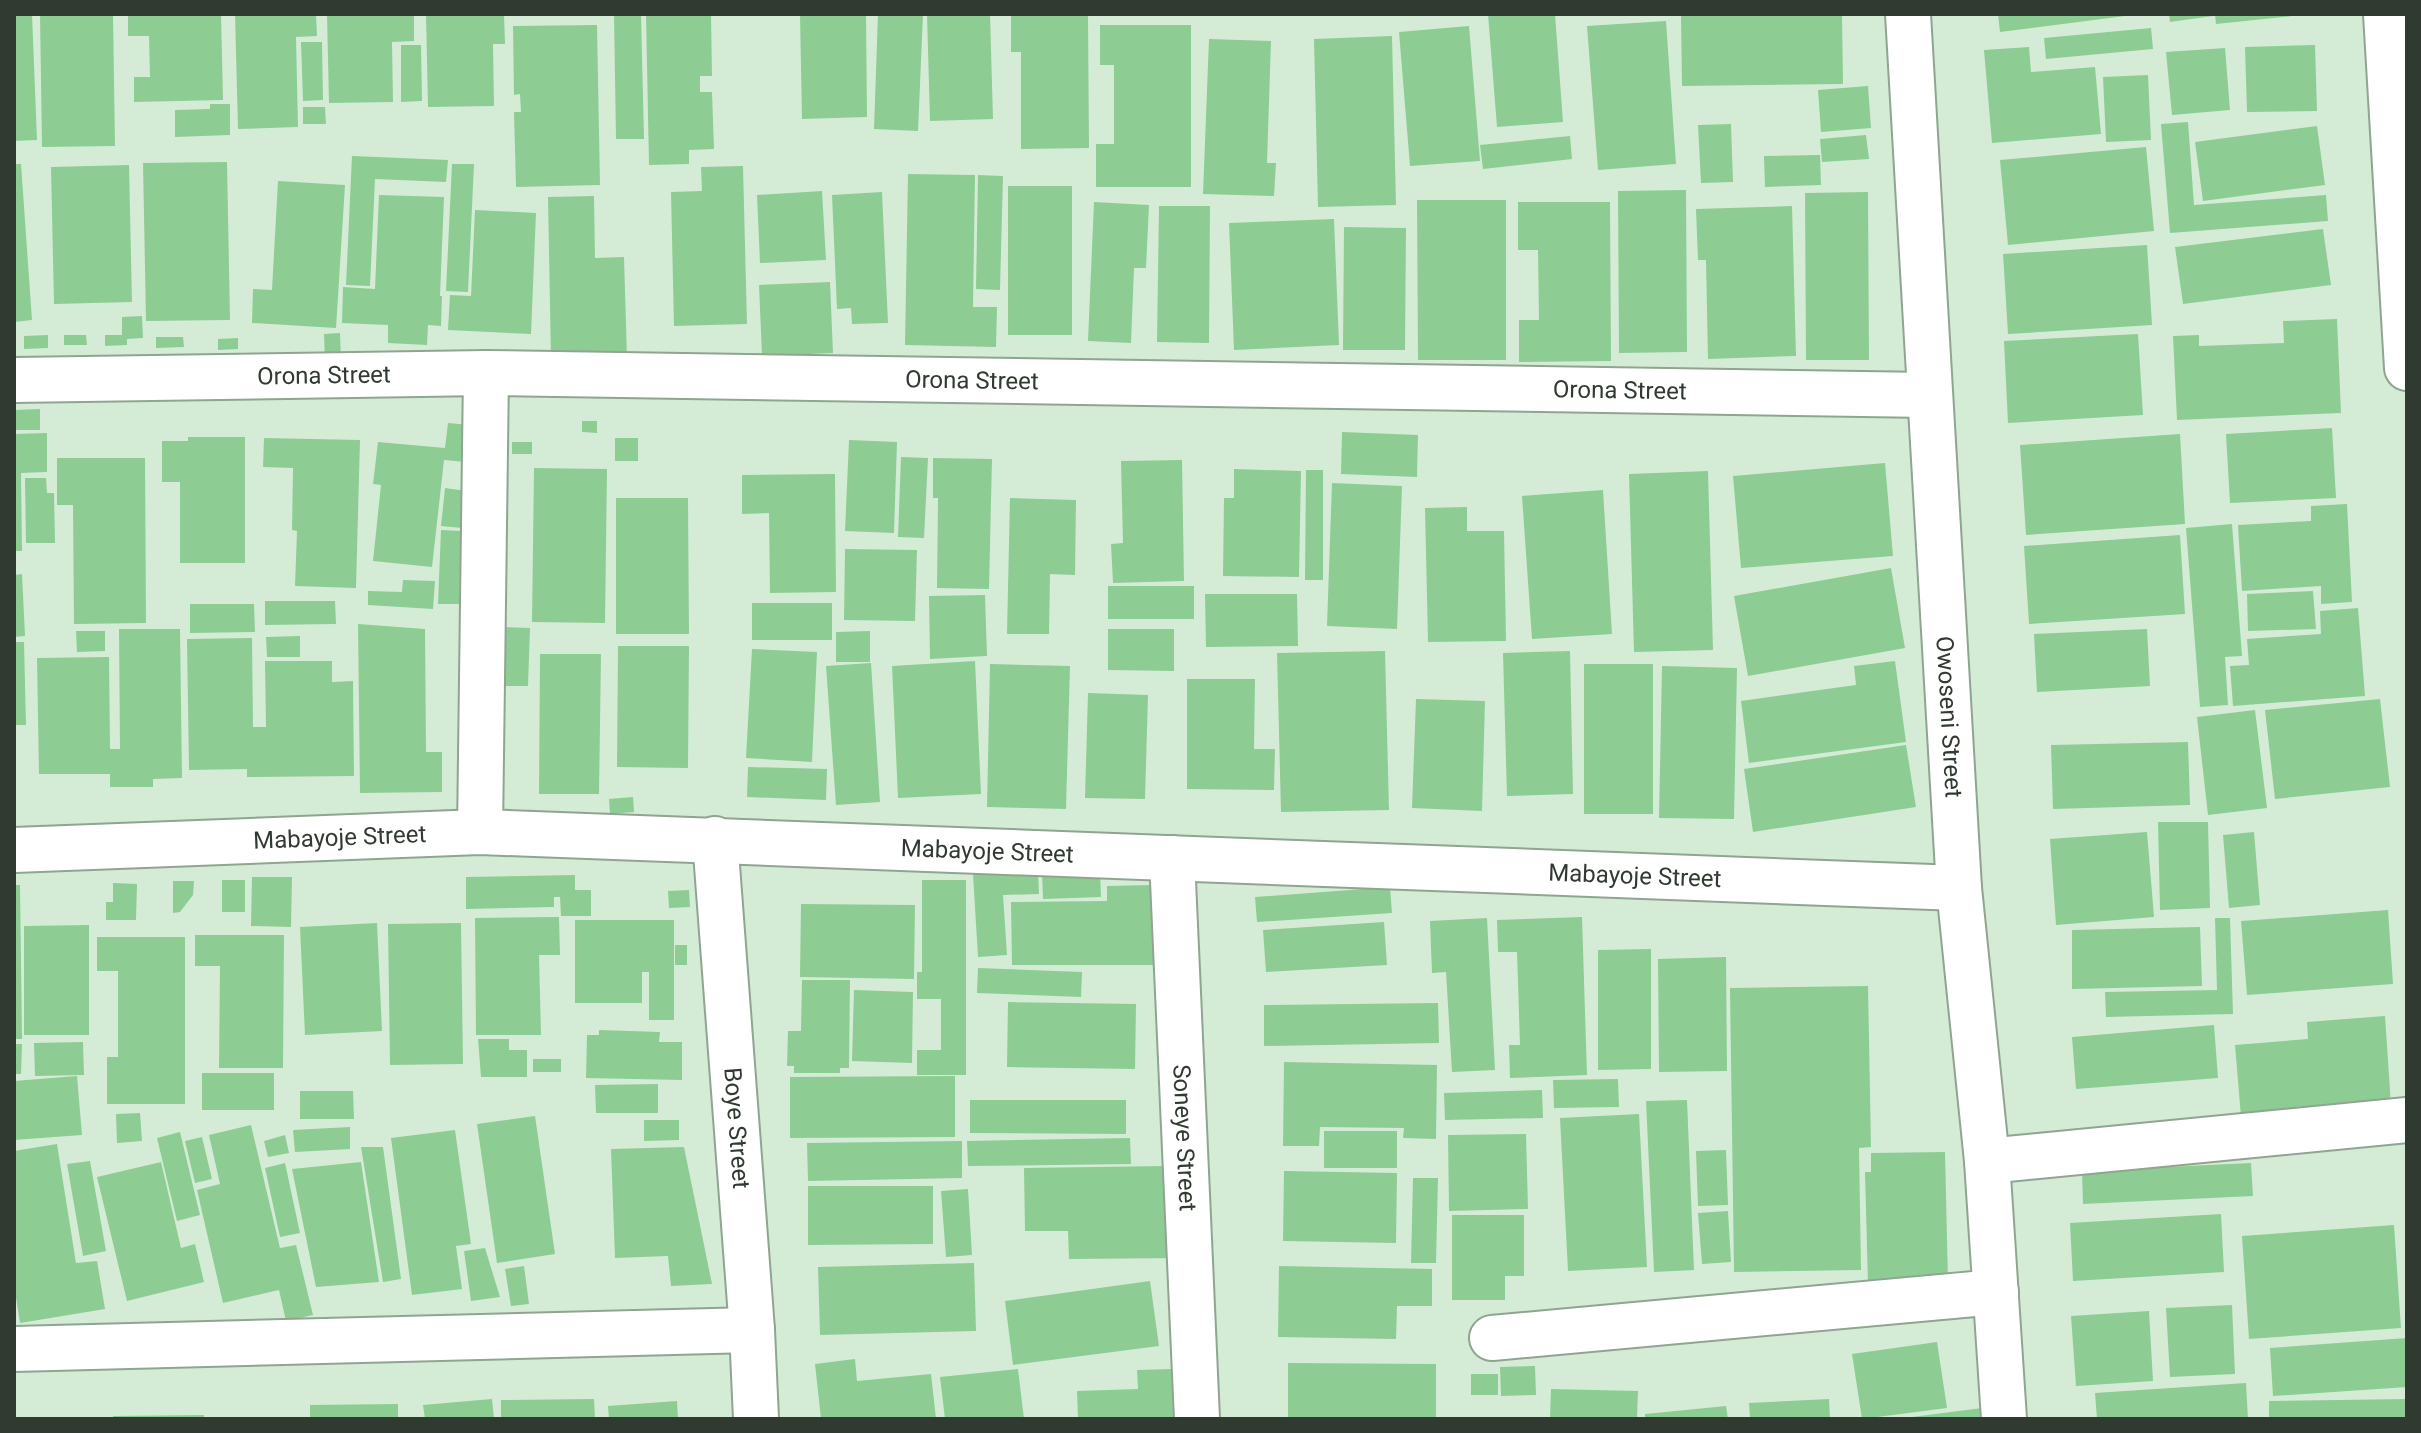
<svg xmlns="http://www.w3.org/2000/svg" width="2421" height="1433" viewBox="0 0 2421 1433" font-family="Roboto,sans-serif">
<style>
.building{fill:#8dcd93}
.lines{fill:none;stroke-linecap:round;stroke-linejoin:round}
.minor-casing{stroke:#8fa590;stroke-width:48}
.minor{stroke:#fff;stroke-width:44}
.labels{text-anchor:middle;stroke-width:8;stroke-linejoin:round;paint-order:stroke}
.street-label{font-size:24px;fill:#313a31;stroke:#e1f9e3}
</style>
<rect width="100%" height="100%" fill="#d4ecd6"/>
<path class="building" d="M14,14H32L37,140L14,141Z
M40,14H113L115,146L42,147Z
M128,14H221L223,100L134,102V77H150L149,36H128Z
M235,14H316L317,36L296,37L298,127L238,129Z
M327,14H414V41L392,42L393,102L329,103Z
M426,14H504L505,44H493L494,106L428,107Z
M614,14H641L644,139H616Z
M646,14H711L712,76H700V92H712L714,149L689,150V164L649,165Z
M800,14H866L867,117L802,119Z
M878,14H923L918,131L874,129Z
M927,14H990L993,119L930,121Z
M1011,14H1088L1089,148L1021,149V52H1011Z
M1488,14H1555L1563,122L1497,127Z
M1681,14H1842L1843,84L1682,86Z
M1998,14H2125V16L2000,32Z
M2169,14H2213V16L2170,22Z
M2215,14H2292V16L2216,24Z
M1666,21L1676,164L1598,170L1587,26Z
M597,25L600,185L516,187L514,112H521L520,94L514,95L513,26Z
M1100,25H1191V187H1096V144H1114V65H1100Z
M1469,26L1480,161L1410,166L1399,32Z
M2151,28L2153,49L2046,59L2044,38Z
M1392,36L1396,205L1318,207L1314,39Z
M1209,39L1271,41L1267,163H1276L1274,196L1203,194Z
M301,42H322L323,100L303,101Z
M401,45H421L422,101L401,102Z
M2315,45L2317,111L2247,112L2245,47Z
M2029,47L2031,72L2095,67L2101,134L1992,143L1984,50Z
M2225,48L2230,110L2172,115L2166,52Z
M2148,75L2151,140L2106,142L2103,77Z
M1868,86L1871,128L1821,132L1818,90Z
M210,104H230V135L175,137V110L210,109Z
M303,107H325L326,124H303Z
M2188,122L2194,205L2326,195L2328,221L2170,233L2161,124Z
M1731,124L1733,182L1701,183L1698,125Z
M2317,126L2325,185L2203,201L2195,142Z
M1866,135L1869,159L1822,162L1820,139Z
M1570,136L1572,159L1483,169L1480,145Z
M2146,147L2154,231L2008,245L2000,160Z
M1820,155L1821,185L1765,187L1764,156Z
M352,156L448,160L446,182L375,179L370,286L346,285Z
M227,162L230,320L146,321L143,163Z
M14,164H21L32,320L14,322Z
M452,164H474L468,292L446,291Z
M129,165L132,302L54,304L51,167Z
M743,166L747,324L674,326L671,192L702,191L701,167Z
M908,174L975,175L973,307H997L996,347L905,345Z
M978,175L1003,176L1000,290L976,289Z
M278,181L345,185L336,328L252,323L253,289L272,290Z
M1008,186H1072V335H1008Z
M1686,190L1687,352L1619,353L1618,191Z
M822,191L826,260L760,263L757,195Z
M882,192L888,323L852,324L851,308L837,309L832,195Z
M1868,192L1869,360H1806L1805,193Z
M379,195L444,197L440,296H442L441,326L428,325L427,345L388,343V325L342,323L343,287L375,289Z
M594,196L595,258L624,257L627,358L551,360L548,197Z
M1417,200H1506V360H1418Z
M1094,202L1149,205L1146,268H1134L1131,343L1088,341Z
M1518,202H1610L1611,361L1519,362V320H1539L1538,250H1518Z
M1159,206H1210L1209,343L1157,342Z
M1792,206L1796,356L1708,359L1706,260H1698L1696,209Z
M475,210L536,213L531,334L448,330L450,295L471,296Z
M1334,219L1339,345L1234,350L1229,223Z
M1344,227L1406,228L1405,350H1343Z
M2323,229L2331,285L2183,304L2175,247Z
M2147,245L2152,325L2008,334L2003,254Z
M830,282L833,353L762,356L759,285Z
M142,316L143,338L127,339V345L105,346V335H122V317Z
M2337,319L2341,413L2177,420L2173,336L2199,335V346L2284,343L2283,321Z
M340,333L341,361H325L324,334Z
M2138,334L2143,415L2008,423L2004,341Z
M48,335V348L24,349V336Z
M64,335H86L87,345H64Z
M156,337H183L184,347L156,348Z
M238,338V349L218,350V339Z
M40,409V430H14V410Z
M582,421H597V433L582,432Z
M448,423L470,425L466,462L444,460L432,567L373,561L381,485L373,484L378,442L445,448Z
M2332,428L2336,498L2230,503L2226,434Z
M1342,432L1418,435L1417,477L1341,474Z
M47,433V472L21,473L22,551H14V434Z
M2180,434L2185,524L2026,535L2020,445Z
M188,437H245V563H180V482H162V441H188Z
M264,438L360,440L356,588L295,586L297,531L292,530L293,468L263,467Z
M615,438H638V461H615Z
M849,440L897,442L894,533L845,531Z
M512,442H532V454H512Z
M901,457L928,458L924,538L898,537Z
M57,458H145L146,623L74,624L73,505H57Z
M933,458L992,459L989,589L937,588L938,498H933Z
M1182,460L1184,581L1113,583L1111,544L1123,543L1121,461Z
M1885,463L1893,556L1741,568L1733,476Z
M534,468L607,469L605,623L532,622Z
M1234,469L1301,471L1299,577L1223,576L1224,498H1234Z
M1306,470H1323V580H1305Z
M1708,471L1713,650L1634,652L1629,474Z
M835,474L836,592L770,593L769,513L742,514V475Z
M25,478H46L47,493H54L55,543H26Z
M1332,483L1402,486L1397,629L1327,626Z
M445,488L466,491L462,528L441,526Z
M1603,490L1612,634L1532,639L1522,496Z
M616,498H688L689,634H616Z
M1010,498L1076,500L1075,575L1050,574L1049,634H1007Z
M2347,504L2352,602L2321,604V586L2242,591L2238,525L2311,521V506Z
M1467,507V531H1504L1506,641L1428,642L1425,508Z
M2232,524L2242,656L2225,657L2228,705L2200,707L2186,528Z
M441,530L461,531L459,604H438Z
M2180,535L2185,614L2029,624L2024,546Z
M845,549L917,550L915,621L844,620Z
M1891,568L1905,648L1748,676L1734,596Z
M22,574L25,636L14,637V575Z
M403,580L435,581L433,609L368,605V591L402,592Z
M1108,586H1194V619H1108Z
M2313,591L2316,629L2248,631L2247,594Z
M1205,594H1297L1298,646L1206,647Z
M985,595L987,656L930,659L929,596Z
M265,601H335L336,624L265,625Z
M752,603H832V640H752Z
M190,604H254L255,632L190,633Z
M2358,608L2365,696L2233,706L2230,666L2249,665L2247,639L2321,634L2320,611Z
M358,624L425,629L426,752H442V792L360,793Z
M504,627L530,628L528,686H503Z
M119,629H180L182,778L153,779V787H110V774H39L37,658L109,657L110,749H120Z
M1108,629H1174V671L1108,670Z
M2147,629L2150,686L2037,692L2034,634Z
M76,631H105V651L77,652Z
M870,631V662H836V632Z
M300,636V657H267L266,637Z
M252,638L253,727H266L265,661H332V682L353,681L354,776L247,777V769L189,770L187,639Z
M14,642H24L26,725H14Z
M618,646H689L688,768L617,767Z
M752,649L817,652L812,762L746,758Z
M1385,651L1389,810L1281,812L1277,653Z
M1570,651L1573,794L1507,796L1503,653Z
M540,654H601L599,794H539Z
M975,661L981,794L898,798L892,666Z
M1895,661L1906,742L1749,763L1741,701L1856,685L1854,666Z
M871,663L880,802L836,805L826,666Z
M990,664L1070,666L1066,809L987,807Z
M1584,664H1653V814H1584Z
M1662,666L1737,668L1734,819L1659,818Z
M1187,679H1255L1254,749H1275L1274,790L1187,789Z
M1088,693L1148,695L1145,799L1085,798Z
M1416,699L1485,701L1482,811L1412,808Z
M2380,699L2390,787L2275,799L2265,710Z
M2255,710L2267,808L2208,815L2197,717Z
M2188,742L2190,805L2053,809L2051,745Z
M1906,745L1916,807L1753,832L1744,769Z
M748,767L827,769L826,800L747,797Z
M633,797L634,812L610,814L609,799Z
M2158,822H2208L2210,908L2160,910Z
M2147,832L2154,917L2056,925L2050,839Z
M2254,832L2260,905L2229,908L2223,835Z
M1038,870L1039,894L1003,895L1007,955L978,957L973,874Z
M1100,870L1101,897L1043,899L1042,871Z
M575,875V890H591V916H561L560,897H554V907L466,909V877Z
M252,877H292L291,927L251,926Z
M222,880H245V912H222Z
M922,880H966V1075H917V1050H941V999H917V972H922Z
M173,881H194L193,895L180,912L173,913Z
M113,883L137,884L136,920H106V902H113Z
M14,885H20L22,1039H14Z
M1153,885L1154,965H1012L1011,902L1107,901V886Z
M1390,887L1392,913L1257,922L1255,897Z
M689,890L690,907L669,908L668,891Z
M801,904L915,905L914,979L800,977Z
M2388,910L2393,984L2247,995L2241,921Z
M559,917L560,955H539L541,1035H476L475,918Z
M1582,917L1587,1075L1510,1078L1509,1045H1520L1517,952H1498L1497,920Z
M1487,918L1495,1070L1452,1072L1446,972L1432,973L1430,921Z
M2215,918H2230L2233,1014L2106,1017L2105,992L2217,990Z
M575,920H674V1020H649V972H642V1003H575Z
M1384,922L1387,965L1266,972L1263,930Z
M377,923L382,1031L305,1035L300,927Z
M461,923L463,1064L390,1065L388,924Z
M89,925V1035H24V926Z
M2200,927L2202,986L2072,989V930Z
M195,935H284L283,1068H219L220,966H195Z
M97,937H185V1104H107V1057H118V971H97Z
M675,945H687V965H675Z
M1651,949V1069L1598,1070V950Z
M1726,957L1727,1071L1659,1072L1658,959Z
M978,968L1082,972L1081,997L977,993Z
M802,980H850L849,1068H840V1073H794V1066H787L788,1031H801Z
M1868,986L1871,1147L1859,1148L1861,1270L1734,1272L1730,988Z
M854,990L913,992L912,1063L852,1061Z
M1008,1002L1136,1004L1135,1069L1007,1067Z
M1438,1003L1439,1043L1264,1046V1005Z
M2385,1016L2391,1105L2241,1117L2235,1045L2308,1039L2307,1022Z
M2214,1025L2218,1078L2076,1089L2072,1037Z
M599,1030L660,1032L659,1042H682V1080L586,1078L587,1035H599Z
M478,1039H509V1050H527V1077H481Z
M83,1042L84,1075L35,1076L34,1043Z
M14,1044H22L21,1074H14Z
M533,1059H561V1072H533Z
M1284,1062L1437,1065L1436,1139L1403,1138L1404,1128L1320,1127L1319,1146H1283Z
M202,1073H274V1110H202Z
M77,1076L82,1135L14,1140V1081Z
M955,1076V1137L790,1138V1077Z
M1618,1079L1619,1107L1554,1108L1553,1080Z
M658,1084V1113H596L595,1085Z
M1542,1090L1543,1118L1445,1120L1444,1093Z
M300,1091H353L354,1119H300Z
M970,1100H1126V1134L970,1133Z
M1687,1100L1694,1270L1654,1272L1646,1101Z
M140,1113L142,1141L117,1143L116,1114Z
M1639,1114L1647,1267L1568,1271L1560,1118Z
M535,1116L555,1254L497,1263L477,1124Z
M644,1120H679V1140L644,1141Z
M251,1125L280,1248L296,1245L313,1315L286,1321L279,1290L223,1303L197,1190L220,1184L209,1135Z
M350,1127V1149L295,1152L293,1130Z
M455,1130L471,1244L456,1246L462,1289L412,1295L391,1138Z
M1324,1131H1397V1168H1324Z
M180,1132L200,1215L177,1221L157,1138Z
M1526,1134L1528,1209L1449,1211L1448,1135Z
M285,1135L289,1153L268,1157L264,1141Z
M202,1137L212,1179L195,1183L185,1141Z
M1130,1138L1131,1164L968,1166L967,1141Z
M962,1141V1178L808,1181L807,1143Z
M57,1144L76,1263L97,1261L105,1309L20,1323L14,1285V1151Z
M361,1147H383L401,1279L383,1282Z
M684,1147L712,1284L671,1286L668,1256L615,1258L611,1149Z
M1726,1150L1728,1205L1698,1206L1696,1151Z
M1945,1152L1948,1282L1868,1284L1865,1172H1871V1153Z
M90,1161L106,1251L83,1256L67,1164Z
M161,1162L181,1248L195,1244L204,1282L127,1301L97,1177Z
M361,1162L379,1282L316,1287L292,1169Z
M285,1163L300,1233L280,1237L265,1168Z
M2251,1163L2253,1196L2083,1204L2082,1171Z
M1166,1166V1231H1183V1258L1069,1259L1068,1231H1025L1024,1168Z
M1284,1171L1397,1173L1396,1243L1283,1241Z
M1413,1178H1438L1436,1263H1411Z
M808,1186H933V1244L808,1245Z
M968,1189L972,1255L946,1257L941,1191Z
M1728,1211L1731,1262L1702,1264L1698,1213Z
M2221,1214L2224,1272L2073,1281L2070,1223Z
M1452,1215H1524V1276H1505V1300H1452Z
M2394,1225L2401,1328L2249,1339L2242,1236Z
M485,1248L500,1297L471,1301L464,1251Z
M974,1263L976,1331L820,1335L818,1267Z
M524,1266L529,1304L511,1306L505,1269Z
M1279,1266L1432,1269V1306H1397L1396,1339L1278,1337Z
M1150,1281L1159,1346L1013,1365L1005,1301Z
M2232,1305L2235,1374L2170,1377L2166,1308Z
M2149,1311L2153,1381L2076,1386L2071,1316Z
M2407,1338V1387L2273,1396L2270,1348Z
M1937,1342L1947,1408L1862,1419L1852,1354Z
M855,1359L857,1381L931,1374L936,1419H821L815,1364Z
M1288,1363L1436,1364V1419H1288Z
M1535,1366L1536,1395L1501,1396L1500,1367Z
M1018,1369L1024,1419H945L940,1377Z
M1173,1369L1174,1419H1078L1077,1391L1138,1389L1137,1370Z
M1471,1374H1498V1395H1471Z
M2246,1383L2248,1419H2097L2095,1393Z
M1551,1389L1638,1391L1637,1419H1550Z
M492,1399L494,1419H425L423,1405Z
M594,1399L595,1419H501V1400Z
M1829,1399L1830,1419H1750L1749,1403Z
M2407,1399V1419H2269V1401Z
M677,1401L678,1419H609L608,1406Z
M398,1404V1419H310V1405Z
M1726,1406L1728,1419H1645V1414Z
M1982,1408L1983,1419H1912V1417Z
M204,1415V1419H113V1416Z"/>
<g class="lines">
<defs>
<g id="minor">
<path id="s1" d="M1908,14L1959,888L1987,1161L2004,1419"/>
<path d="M2386,14L2407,368"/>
<path id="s2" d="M14,380L486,373L1929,395"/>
<path d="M480,832L486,373"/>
<path id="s3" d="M715,839L752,1330L756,1419"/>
<path id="s4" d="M14,850L480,832L1959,888"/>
<path id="s5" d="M1172,858L1197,1419"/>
<path d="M1987,1161L2407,1120"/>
<path d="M1492,1338L1996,1292"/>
<path d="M14,1349L752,1330"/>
</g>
</defs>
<use href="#minor" class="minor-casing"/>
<use href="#minor" class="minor"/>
</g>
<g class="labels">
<g class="street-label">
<text dy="8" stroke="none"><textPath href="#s2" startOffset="310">Orona Street</textPath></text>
<text dy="8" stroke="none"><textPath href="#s2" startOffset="958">Orona Street</textPath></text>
<text dy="8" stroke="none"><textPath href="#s2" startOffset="1606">Orona Street</textPath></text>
<text dy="8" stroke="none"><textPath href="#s1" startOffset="704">Owoseni Street</textPath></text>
<text dy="8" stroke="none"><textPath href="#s4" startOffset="326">Mabayoje Street</textPath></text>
<text dy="8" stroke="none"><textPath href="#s4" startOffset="974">Mabayoje Street</textPath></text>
<text dy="8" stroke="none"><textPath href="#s4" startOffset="1622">Mabayoje Street</textPath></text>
<text dy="8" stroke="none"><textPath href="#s3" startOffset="290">Boye Street</textPath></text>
<text dy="8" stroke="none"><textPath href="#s5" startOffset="280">Soneye Street</textPath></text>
</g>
</g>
<rect width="2421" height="1433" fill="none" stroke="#313a31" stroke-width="32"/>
</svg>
